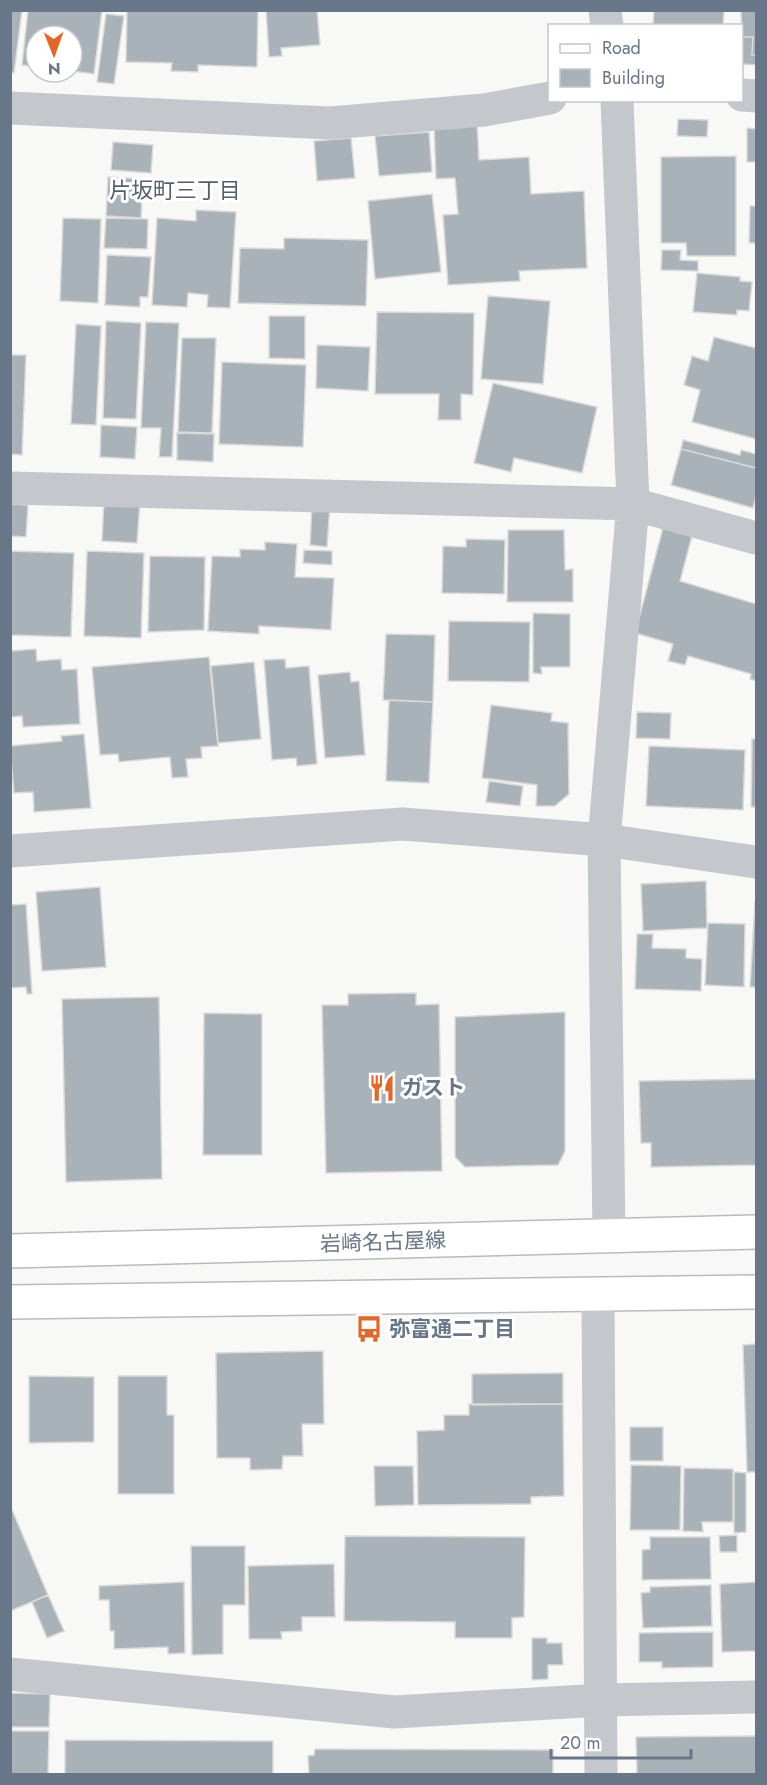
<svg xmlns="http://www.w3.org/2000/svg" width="767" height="1785" viewBox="0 0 767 1785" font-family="Jost,'Noto Sans JP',sans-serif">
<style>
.building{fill:#aab2b9;stroke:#dadbd8;stroke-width:1.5}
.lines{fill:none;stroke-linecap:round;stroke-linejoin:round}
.major-casing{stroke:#b7bbc0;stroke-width:36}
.minor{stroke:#c4c7cc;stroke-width:33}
.major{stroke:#fff;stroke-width:33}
.labels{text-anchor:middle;stroke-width:6;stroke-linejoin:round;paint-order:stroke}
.poi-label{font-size:21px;font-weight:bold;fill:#677688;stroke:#fff;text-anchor:start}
.street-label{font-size:21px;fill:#677688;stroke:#fff}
.neighbourhood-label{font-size:22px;fill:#55606d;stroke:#fff}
</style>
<rect width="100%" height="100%" fill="#f8f9f6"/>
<path class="building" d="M10,10H22L14,73H10Z
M28,10H102L94,74L72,71V36H36V67L22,65Z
M127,10H258L257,67L198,65V72L171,71L172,63L126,62Z
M266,10H317L320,45L281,48L282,56L269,57Z
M654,10H724L723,26L653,25Z
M741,10H756V55H752L753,37H742Z
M106,14L124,16L114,84L97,82Z
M742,37H753L752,55H756V65L742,64Z
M678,119L708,120L707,137L677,136Z
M477,122L479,160L529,157L531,194L584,191L587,268L519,271L520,281L448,285L443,215L458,214L455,178L436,179L434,124Z
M747,128L756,129V162H747Z
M429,132L432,172L379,176L375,136Z
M351,138L355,178L317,181L314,141Z
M113,142L153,145L151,173L111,170Z
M736,156V256H687L686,243H661V157Z
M108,177L143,179L141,218L106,216Z
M432,194L441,272L375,279L368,201Z
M750,206H756V243H749Z
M196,210L236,212L230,308L207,307L208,295L188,293L187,307L152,305L157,218L196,221Z
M63,218L101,219L98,303L60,301Z
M106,218L148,219L147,249L104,248Z
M284,238L368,240L366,306L238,303L240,248L284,249Z
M662,250H681L680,260L698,261V271L661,270Z
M107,255L151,257L148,297H140V307L105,305Z
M697,273L740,277V281L752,282L749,311L737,310V315L693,312Z
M488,296L550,301L543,384L481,379Z
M377,312L474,313L473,395L461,394V420H438L439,394H375Z
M269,316H305V359L269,358Z
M106,321L141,323L136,419L103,418Z
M146,322L179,323L172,457H159L161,428H141Z
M76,324L101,326L96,425L71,424Z
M714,337L756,348V439L692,422L700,390L684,385L692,356L708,361Z
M182,338H216L212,433L178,432Z
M317,345L370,347L368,391L316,388Z
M10,355H26L22,455L10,454Z
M222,362L306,365L303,447L219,444Z
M493,383L597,407L582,473L514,458L511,472L474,463Z
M101,425L137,427L135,459L100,457Z
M177,433L214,434L213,462L177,460Z
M683,440L740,455L741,450L756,454V468L681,449Z
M681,449L756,468V496L753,508L671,485Z
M104,500L140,502L137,543L102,541Z
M10,504L28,505L26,537L10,536Z
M312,504L330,505L327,547L310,545Z
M663,528L692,536L680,581L756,604V681L750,679L751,674L688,656L685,665L668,661L673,644L635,633Z
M508,530H564L565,570L573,569V602H507Z
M466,539L505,540L504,594L442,593L443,546L466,547Z
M265,542L297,544L295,577L334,578L331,630L259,626V634L208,631L212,556L240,557V549L265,550Z
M304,550L332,551V565L303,563Z
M10,551L74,553L71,637L10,635Z
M87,551L144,553L141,638L84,636Z
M150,556L205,557L204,630L148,632Z
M533,613L570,614V667H541L542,674L533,673Z
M449,621L530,622L529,682L448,681Z
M386,634L435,635L433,702L383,700Z
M36,649L37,661L61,659L62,670L77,669L80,724L23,727L22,716L10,717V651Z
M209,657L218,746L201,747L202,758L186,759L188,777L172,778L170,757L119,762L118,754L100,755L92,667Z
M285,659L286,668L309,666L317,764L297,766L296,758L272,760L264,660Z
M254,662L261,739L218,743L211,666Z
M350,672L351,682L359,681L365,755L325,758L318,675Z
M389,700L433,702L429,783L386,781Z
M491,705L552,713L551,721L568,723L569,794L555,806H536L537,785L482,778Z
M637,712L671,713L670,739L636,738Z
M84,734L91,808L34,812L33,792L14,793L10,746L62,741L61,736Z
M752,739H756V807H751Z
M649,746L745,750L743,810L646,806Z
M489,781L523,786L520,806L486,802Z
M706,881L707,928L643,931L641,884Z
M100,887L106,967L42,971L36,892Z
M755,902H756V987H750Z
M26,904L32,994H27L26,987L10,988V905Z
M708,923L745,924L744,987L705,985Z
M637,934H653L652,948L686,949V958L702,959L701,991L635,989Z
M416,993V1005L439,1004L442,1171L326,1173L322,1005H348V994Z
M159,997L162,1179L66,1182L62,999Z
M565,1012V1151L558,1165L465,1167L455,1157V1017Z
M204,1013L262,1014V1155H203Z
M756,1079V1165L651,1167V1143H641L639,1081Z
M756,1344V1472H747L743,1345Z
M323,1351L324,1424H302L303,1456H283L282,1469L250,1470V1458H217L216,1353Z
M563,1373V1404L472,1405V1374Z
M29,1376L94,1377V1442L29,1443Z
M118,1376H167V1415H174V1494H118Z
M469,1404H563L564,1496L531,1497V1504L418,1505L417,1431L444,1430V1415H469Z
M630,1427H663V1461H630Z
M631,1465L681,1466L680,1530H630Z
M374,1466H413L414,1505L375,1506Z
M684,1468L733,1469V1522H702L703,1532L683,1531Z
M734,1472L746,1473V1532L734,1533Z
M10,1505L48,1595L10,1611Z
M737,1535V1552H720L719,1536Z
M345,1536L525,1537L524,1617L512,1618V1638H455V1622L344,1621Z
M650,1537H710L711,1579L642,1580V1550L650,1549Z
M191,1546H245V1605H223V1654L192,1655Z
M334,1564L335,1617H302V1631L281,1632L282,1639H249L248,1566Z
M184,1582L185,1653L168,1654V1647L114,1649V1631H110L109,1600H99V1586Z
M756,1582V1651L722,1652L720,1584Z
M711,1585L712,1626L643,1628L641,1593L650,1592V1587Z
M48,1595L64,1631L47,1638L32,1602Z
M713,1632V1667L662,1668V1662H639V1633Z
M532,1638H547V1643H562L563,1665H548V1679L532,1680Z
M11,1693L50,1694L49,1727H10Z
M10,1731H49L48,1774H10Z
M756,1736V1774H637L636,1737Z
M65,1740L273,1741V1774H65Z
M315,1749L553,1750V1774H309L308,1756L314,1755Z"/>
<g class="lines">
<defs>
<path id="major" d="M10,1251L756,1232
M10,1302L756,1292"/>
</defs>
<use href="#major" class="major-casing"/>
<path class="minor" d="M605,10L607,26
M742,95L756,96
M10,108L330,123L484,110L550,98
M10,488L633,504L756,538
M10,851L403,824L604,840L756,862
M609,1236L604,840L633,504L617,100
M598,1295L601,1774
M10,1674L394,1712L602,1700L756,1697"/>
<use href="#major" class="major"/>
</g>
<defs>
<symbol id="restaurant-bare" viewBox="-9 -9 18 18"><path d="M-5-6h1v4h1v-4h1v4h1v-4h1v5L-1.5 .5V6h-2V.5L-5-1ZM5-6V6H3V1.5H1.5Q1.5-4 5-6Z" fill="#e66628" stroke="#fff" stroke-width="2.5" paint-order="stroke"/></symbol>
<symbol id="bus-bare" viewBox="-9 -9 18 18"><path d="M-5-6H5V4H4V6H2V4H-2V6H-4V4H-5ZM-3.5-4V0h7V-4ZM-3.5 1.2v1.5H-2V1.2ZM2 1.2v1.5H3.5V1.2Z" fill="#e66628" stroke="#fff" stroke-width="2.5" paint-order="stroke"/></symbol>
</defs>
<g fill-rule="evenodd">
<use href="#restaurant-bare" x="363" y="1069" width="38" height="38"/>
<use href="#bus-bare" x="350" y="1310" width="38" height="38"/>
</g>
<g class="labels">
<g class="poi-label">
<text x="402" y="1095">ガスト</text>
<text x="389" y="1336">弥富通二丁目</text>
</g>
<g class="street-label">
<text transform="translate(383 1242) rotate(-2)" y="7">岩崎名古屋線</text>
</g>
<g class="neighbourhood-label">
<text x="175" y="198">片坂町三丁目</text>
</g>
</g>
<rect width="767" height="1785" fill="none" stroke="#677688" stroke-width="24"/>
<rect x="548" y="24" width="195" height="78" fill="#ffffff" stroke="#c2c8cf" stroke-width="1.5"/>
<rect x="560" y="44" width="30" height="9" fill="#ffffff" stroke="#c2c8cf" stroke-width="1.5"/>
<text x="602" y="54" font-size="18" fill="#677688">Road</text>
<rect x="560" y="69" width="30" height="18" fill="#aab2b9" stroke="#c2c8cf" stroke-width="1.5"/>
<text x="602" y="84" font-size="18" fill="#677688">Building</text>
<g transform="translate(54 54) rotate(179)"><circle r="28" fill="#ffffff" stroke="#c2c8cf" stroke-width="1.5"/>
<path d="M0-4.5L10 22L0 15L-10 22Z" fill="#e66628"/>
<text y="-9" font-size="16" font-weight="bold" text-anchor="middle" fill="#677688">N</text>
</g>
<path d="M551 1749v9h140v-9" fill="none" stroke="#677688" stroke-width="3"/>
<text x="560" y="1749" font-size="18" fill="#677688" stroke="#ffffff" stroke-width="4.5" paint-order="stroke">20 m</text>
</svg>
